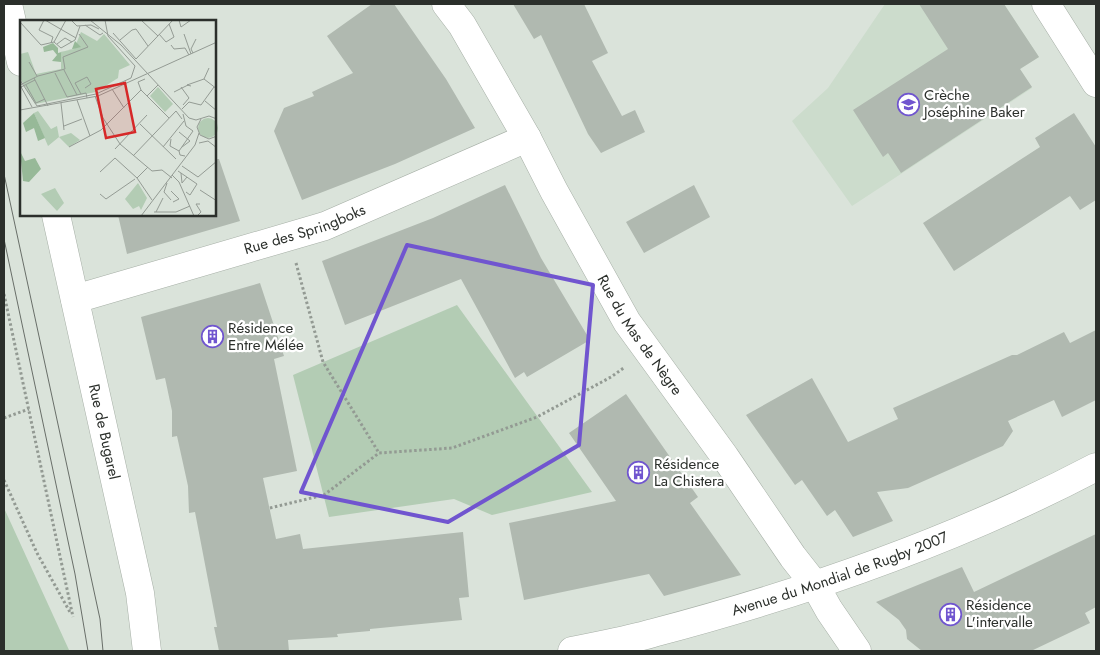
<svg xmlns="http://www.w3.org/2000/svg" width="1100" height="655" viewBox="0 0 1100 655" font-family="Jost,sans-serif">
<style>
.built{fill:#ccdccc}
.green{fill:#b3ccb4}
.building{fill:#b0b9b0}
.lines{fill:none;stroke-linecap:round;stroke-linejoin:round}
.minor-casing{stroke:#a6afa6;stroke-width:29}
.path{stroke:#939a93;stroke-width:3;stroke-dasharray:2.5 2.5;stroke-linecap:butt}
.minor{stroke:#fff;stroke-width:28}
.tram{stroke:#686e68;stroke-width:1}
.marked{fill:none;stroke:#7055cf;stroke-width:4;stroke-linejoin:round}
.labels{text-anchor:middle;stroke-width:4.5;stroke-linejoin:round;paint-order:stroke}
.poi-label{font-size:15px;fill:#2b2f2b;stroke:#fff;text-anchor:start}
.street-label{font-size:15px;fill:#2b2f2b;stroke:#fff}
.inset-road{fill:none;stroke:#949b94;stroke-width:1}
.view{fill:#d62828;fill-opacity:0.15;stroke:#d62828;stroke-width:2.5}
.inset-edge{fill:none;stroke:#2b2f2b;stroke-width:2.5}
</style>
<rect width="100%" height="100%" fill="#dae3da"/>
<path class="built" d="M885,4H1004L1039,57L1020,69L1032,88L852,206L792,121L828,88Z"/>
<path class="green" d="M457,305L592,492L492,515L454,499L329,517L293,375Z
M4,508L69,650V651H4Z"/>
<path class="building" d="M372,4H394L446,79L475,128L395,164L302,200L274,131L284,108L314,96L312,92L353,73L327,36Z
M513,4H584L608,53L592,61L622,116L635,110L645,132L601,153L588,134L541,35L534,39Z
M919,4H1004L1039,57L1020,69L1032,87L901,173L888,153L883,157L853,110L948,49Z
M1074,113L1096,147V200L1080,210L1070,196L954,271L923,223L1040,147L1035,138Z
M215,159H219L240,221L127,254L118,215H215Z
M505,185L541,258L590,340L527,377L524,372L515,378L461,279L345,325L322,261L433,218Z
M694,185L710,217L644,253L626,222Z
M260,283L284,356L274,359L297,471L263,478L276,539L300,534L303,549L463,532L469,597L459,598L462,620L370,629V631L337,634L338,637L288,640L289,651H219L214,627H217L195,512L189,513L188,486L177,436L172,437V411L165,378L156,380L141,317Z
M1096,330V400L1062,417L1054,400L1008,421L1013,431L1003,446L908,488L877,492L893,521L853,537L835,510L827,516L802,480L795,485L746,415L812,378L848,442L898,419L893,408L1012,355H1017L1064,332L1070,343Z
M626,394L698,497L690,503L741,575L664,596L649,574L524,600L509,523L616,501L569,433Z
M1096,534V607L1085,613L1090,623L1031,651H922L907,639L906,630L899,620L876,602L962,567L974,592Z"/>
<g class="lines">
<defs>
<g id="minor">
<path d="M8,4L21,62"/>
<path id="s1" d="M446,4L462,25L527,138L554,191L627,322L725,457L793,557L815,585L829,610L857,651"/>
<path d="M1046,4L1096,83"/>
<path id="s2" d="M56,215L140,593L147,651"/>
<path id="s3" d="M75,299L325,226L527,138"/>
<path id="s4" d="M572,651C599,645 626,641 653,633C805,593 957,540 1096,467"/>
</g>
</defs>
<use href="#minor" class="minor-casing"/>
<path class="path" d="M296,263L323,362L379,453
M4,294L73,617
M4,418L29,409
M4,480L37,553L71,614
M270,508L324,495L379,453L452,448L537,417L611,377L625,367"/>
<use href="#minor" class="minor"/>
<path class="tram" d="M4,174L100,619L103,651
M4,239L75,574L88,651"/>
</g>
<path class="marked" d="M407,245L593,285L579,445L448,522L301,492Z"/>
<defs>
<symbol id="school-ring" viewBox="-11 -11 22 22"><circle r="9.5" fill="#fff" stroke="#7055cf" stroke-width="1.5"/><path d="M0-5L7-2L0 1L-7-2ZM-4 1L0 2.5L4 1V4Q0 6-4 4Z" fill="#7055cf"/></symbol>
<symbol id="building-ring" viewBox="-11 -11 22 22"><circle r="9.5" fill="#fff" stroke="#7055cf" stroke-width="1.5"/><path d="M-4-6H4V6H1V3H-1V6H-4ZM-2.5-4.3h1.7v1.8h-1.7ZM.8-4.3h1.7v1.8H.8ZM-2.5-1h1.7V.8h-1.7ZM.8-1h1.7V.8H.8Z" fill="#7055cf"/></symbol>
</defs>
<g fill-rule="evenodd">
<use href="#school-ring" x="896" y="92" width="25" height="25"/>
<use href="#building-ring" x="200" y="324" width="25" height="25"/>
<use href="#building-ring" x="626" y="460" width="25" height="25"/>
<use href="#building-ring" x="938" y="602" width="25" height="25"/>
</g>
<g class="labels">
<g class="poi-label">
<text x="924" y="100">Crèche<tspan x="924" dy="17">Joséphine Baker</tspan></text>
<text x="228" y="333">Résidence<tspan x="228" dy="17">Entre Mélée</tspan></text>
<text x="654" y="469">Résidence<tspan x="654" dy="17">La Chistera</tspan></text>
<text x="966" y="610">Résidence<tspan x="966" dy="17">L'intervalle</tspan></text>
</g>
<g class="street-label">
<text dy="5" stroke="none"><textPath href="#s3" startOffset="240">Rue des Springboks</textPath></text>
<text dy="5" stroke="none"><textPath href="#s1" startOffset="384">Rue du Mas de Nègre</textPath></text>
<text dy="5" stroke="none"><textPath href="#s2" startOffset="222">Rue de Bugarel</textPath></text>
<text dy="5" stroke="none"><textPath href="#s4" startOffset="279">Avenue du Mondial de Rugby 2007</textPath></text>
</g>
</g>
<g transform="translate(20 20)">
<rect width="196" height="196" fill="#dae3da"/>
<path d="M61,12L77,21L84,14L110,45L99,50L98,58L76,72L15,84L0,58V34L8,32L16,54L41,49V32L54,29ZM138,67L153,84L145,92L130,76ZM18,91L31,109L37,106L39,117L51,113L60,120L49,127L39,117L28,126L14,93ZM178 108a10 10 0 1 1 20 0a10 10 0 1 1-20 0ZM118,163L127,178L121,190L119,186L113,189L105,179ZM35,168L44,183L37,191L21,174Z" fill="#b3ccb4"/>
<path d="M55,21L61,27L41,32V42L32,41L37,35L33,30L24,32L23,27L33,23L38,28V33L52,29ZM14,93L25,118L18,121L14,108L6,112L3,103ZM0,131L5,141L15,138L21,149L9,162L3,161Z" fill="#97b998"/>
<path class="inset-road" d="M24,0L19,10L33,17L31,23M25,0L56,18M51,0L57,6L71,5L79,9M70,0L101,25L169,98L176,100L189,96L197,99M121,0L138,16M159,0L161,7L171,0M0,2L21,25L34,22L41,28L55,20L60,6M65,5L80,15L83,13M112,10L116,9L128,26M93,13L116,39M139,14L146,22L154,17L149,4M164,14L171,34M100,20L112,10M34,22L46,0M37,24L45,18L52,22M151,25L154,29L165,28L169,35M173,33L171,29L176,19M116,39L153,0M9,42L17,56M44,50L57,75M35,53L47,77L66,73L67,78M14,58L28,86M125,59L118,62L121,70L149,98M184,59L197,69M0,60L17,86L76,74L111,58L115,46L88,16L85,0M0,65L18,56L45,49L43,37L68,27L59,14M0,65L12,87M6,65L16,83L25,79M171,66L167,65L184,59L189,48M1,67L15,60M161,67L169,78L163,85M92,69L104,88M154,72L168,65M61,74L55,63L67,57L71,64L65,68M75,76L83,98L100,124L132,151L142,150L152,158M127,76L138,65M57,80L70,116M185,81L197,91M41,83L44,110M162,89L169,82L181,85L194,67M0,90L78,76L197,22M163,94L166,106L173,111L159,131L160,135L165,136M181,99L177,107L180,115L189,119L197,116M120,104L156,139M44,106L62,99M159,112L170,121L162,127M151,119L150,126L159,131M179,123L188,121L197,128M49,127L81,110L121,70M143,127L164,101M95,129L127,95M113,136L156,91L162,99M162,146L178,157L197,141M158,151L177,164L170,175L166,172M80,152L95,138L117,158L132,180M161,153L162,163L167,157M152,155L159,162L174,196M117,158L128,147M147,163L144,172L151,180M180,170L197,181M151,171L159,179L153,182M80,174L86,179L115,159M134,192H156L170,186M136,192L143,178M121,196L175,125L179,113M177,196L181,192L176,184H180"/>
<path class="view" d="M105,63L115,112L86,118L76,69Z"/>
<rect width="196" height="196" class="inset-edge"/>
</g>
<rect width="1100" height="655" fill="none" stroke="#2b2f2b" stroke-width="10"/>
</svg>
